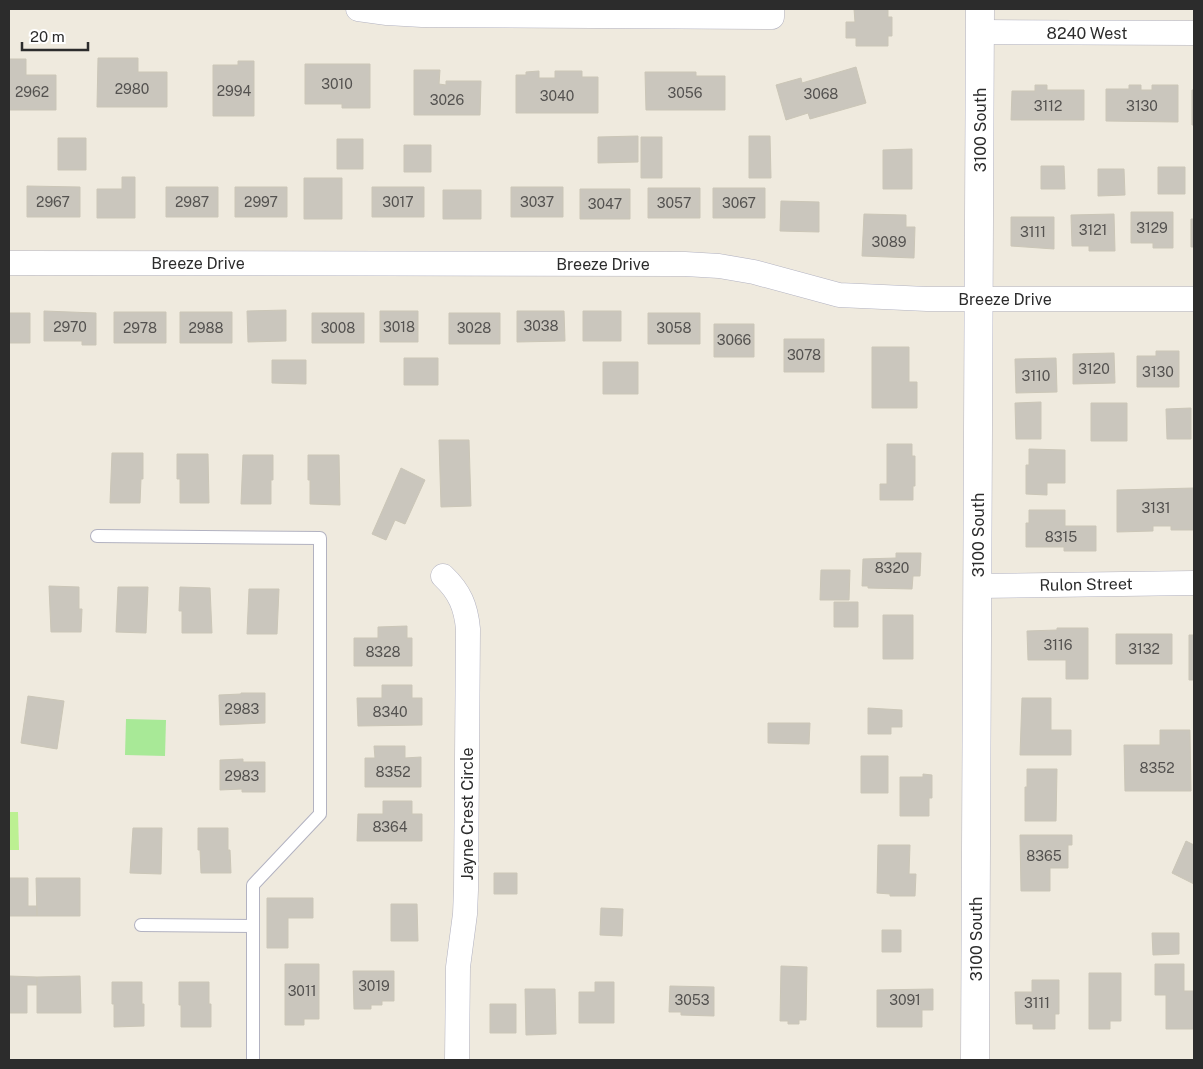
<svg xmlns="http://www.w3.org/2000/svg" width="1203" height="1069" viewBox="0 0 1203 1069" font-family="'Public Sans',sans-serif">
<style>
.park{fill:#a8e997}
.pitch{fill:#bcf092}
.building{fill:#cac6bd;stroke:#cbc6b7}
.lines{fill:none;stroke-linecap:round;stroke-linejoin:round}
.service-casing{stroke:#b2b2c1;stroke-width:14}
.minor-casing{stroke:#b2b2c1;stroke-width:25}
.tertiary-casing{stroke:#b2b2c1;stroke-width:29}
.service{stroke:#fff;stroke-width:12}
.minor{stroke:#fff;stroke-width:24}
.tertiary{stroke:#fff;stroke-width:28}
.labels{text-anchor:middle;stroke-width:5;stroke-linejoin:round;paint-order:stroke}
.number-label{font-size:14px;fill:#545250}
.street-label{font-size:16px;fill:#2c2c2c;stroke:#fff}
</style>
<rect width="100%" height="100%" fill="#efeade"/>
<path class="park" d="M126,719L166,720L165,756L125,755Z"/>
<path class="pitch" d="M9,812H18L19,850H9Z"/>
<path class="building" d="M854,9H888V17H892V36H888V46H856V38H846V22H855Z
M98,58H138V72H167V107H97Z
M9,59H26V75H56V110H9Z
M238,61H254V116H213V65H238Z
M305,64H370V108H342V104H305Z
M856,67L866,103L810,119L808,113L786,120L776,85L801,78L802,83Z
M414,70H440L439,84L446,85V81H481L480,115H414Z
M539,71V78H555V71H582V77H598V113H516V75H526V72Z
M645,72H696V76H725V110H646Z
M1035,85H1047V90H1084V120H1011L1012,91H1035Z
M1129,85H1141V90H1152V85H1178V122L1106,121V89H1129Z
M1192,90H1194V125H1192Z
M638,136V162L598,163V137Z
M749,136H770L771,178H749Z
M641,137H662V178H641Z
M58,138H86V170H58Z
M337,139H363V169H337Z
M404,145H431V172H404Z
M912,149V189H883V150Z
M1041,166H1064L1065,189H1041Z
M1158,167H1185V194H1158Z
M1098,169H1124L1125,195L1098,196Z
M122,177H135V218H97V189H122Z
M304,178H342V219H304Z
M27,186L80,187V217H27Z
M166,187H218V217H166Z
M235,187H287V217H235Z
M372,187H424V217H372Z
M511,187H563V217H511Z
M648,188H700V218H648Z
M713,188H765V218H713Z
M580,189H630V219H580Z
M443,190H481V219H443Z
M781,201L819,202V232L780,231Z
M1131,212H1173V248H1153V243H1131Z
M864,214L906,215V227H915L914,258L862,256Z
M1114,214L1115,251H1089V246H1072L1071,215Z
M1011,217H1054V249L1011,246Z
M1191,219H1194V247H1191Z
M286,310V341L248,342L247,311Z
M44,311L96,313V345H82V341H44Z
M380,311H418V342H380Z
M517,311H564L565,341L517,342Z
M583,311H621V341H583Z
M114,312H166V343H114Z
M180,312H232V343H180Z
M9,313H30V343H9Z
M312,313H364V343H312Z
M449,313H500V344H449Z
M648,313H700V344H648Z
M714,324H754V357H714Z
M784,339H824V372H784Z
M872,347H909V382H917V408H872Z
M1156,351H1179V387H1137V356H1156Z
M1114,353L1115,383L1073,384V354Z
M404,358H438V385H404Z
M1056,358L1057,392L1016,393L1015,359Z
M272,360H306V384L272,383Z
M603,362H638V394H603Z
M1041,402V439H1016L1015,403Z
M1091,403H1127V441H1091Z
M1191,408V439H1167L1166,409Z
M439,440H469L471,506L441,507Z
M887,444H912V456H915V486H913V500H880V484H887Z
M1029,449L1065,450V483H1047V495L1026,494V465H1029Z
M112,453H143V479H141L140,503H110Z
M177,454H208L209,503H180V479H177Z
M243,455H273V480H271V504H241Z
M308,455H339L340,505L310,504V480H308Z
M401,468L425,480L405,524L395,520L386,540L372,534Z
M1194,488V530H1171V526H1153V531L1117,532V490Z
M1029,510H1065V526H1096V551H1064V547H1026V523H1029Z
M896,553H921L920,576H913L912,589L868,588V586H862L863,559L896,558Z
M821,570H850L849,600H820Z
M49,586L79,587V609H82L81,632H51Z
M118,587H148L146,633L116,632Z
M180,587L210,588L212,633H182V611H179Z
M249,589H279L277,634H247Z
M834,602H858V627H834Z
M883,615H913V659H883Z
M407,626V638H412V666H354V638H378V627Z
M1057,628H1088V679H1066V660H1028L1027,631L1057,630Z
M1116,634H1172V664H1116Z
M1189,635H1194V680H1189Z
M382,685H412V698H422V725L358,726L357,698H382Z
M241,693H265V723L220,725L219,695L241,694Z
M28,696L64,701L57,749L21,743Z
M1022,698H1051V730H1071V755H1020Z
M868,708L902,710V727H891V734H868Z
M768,723H810L809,744L768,743Z
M1160,730H1190L1191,791H1125L1124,745H1160Z
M374,746H405V758L421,757V787H365V758H375Z
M861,756H888V793H861Z
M243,759V762H265V792H242V789L220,790V760Z
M1027,769H1057L1056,821H1025V787H1027Z
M923,774L932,775V798H929V816H900V777H923Z
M383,801H412V814H422V841H357L358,814H383Z
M133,828H162L161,874L130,873Z
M198,828H228V850H230L231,873H201L200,850H198Z
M1020,835H1072V845H1068V868H1050V891H1021Z
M1186,841L1194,845V884L1172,873Z
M878,845H910L909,874H916L915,896H890V894L877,893Z
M494,873H517V894H494Z
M9,878H28V906H37V916H9Z
M36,878H80V916H37Z
M267,898H313V918H288V948H267Z
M391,904H417L418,941H391Z
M601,908L623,909L622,936L600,935Z
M882,930H901V952H882Z
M1152,933H1179V954L1153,955Z
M285,964H319V1019H304V1025H285Z
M1155,964H1184V991H1194V1029H1166V995H1155Z
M781,966L807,967L806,1020H799V1024H788V1021H780Z
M353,971H394V1001H382V1005H371V1009H354Z
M1089,973H1121V1021H1110V1029H1089Z
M9,976L37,977V985H27V1013H9Z
M80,976L81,1013H37V977Z
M1032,980H1059V1014H1055V1029H1033V1024H1016L1015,992H1032Z
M112,982H142V1004H144V1026L114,1027V1004H112Z
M179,982H209V1004H211V1027H181V1005H179Z
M595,982H614V1023H579V992H595Z
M670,986L714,987V1016L681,1015V1012H669Z
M525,989H555L556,1034L526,1035Z
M933,989V1010H922V1027H877V990Z
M490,1004H516V1033H490Z"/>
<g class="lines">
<defs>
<path id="service" d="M97,536L320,538V814L253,885V1060
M141,925L253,926"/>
<path id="minor" d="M358,9L387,13L422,15L772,17V9
M980,32L1194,33
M9,263L685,264L719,266L754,272L839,295L927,299H1194
M443,576C460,592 466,607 468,629L466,890L465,914L458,967L457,1060
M978,586L1194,583"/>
<path id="tertiary" d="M975,1060L980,9"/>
</defs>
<use href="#service" class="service-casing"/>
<use href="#minor" class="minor-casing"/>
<use href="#tertiary" class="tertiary-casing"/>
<use href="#service" class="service"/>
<use href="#minor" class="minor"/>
<use href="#tertiary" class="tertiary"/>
</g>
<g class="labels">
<g class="number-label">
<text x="337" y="89">3010</text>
<text x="132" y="94">2980</text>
<text x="234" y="96">2994</text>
<text x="32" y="97">2962</text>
<text x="685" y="98">3056</text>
<text x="821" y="99">3068</text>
<text x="557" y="101">3040</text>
<text x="447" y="105">3026</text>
<text x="1048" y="111">3112</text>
<text x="1142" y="111">3130</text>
<text x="53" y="207">2967</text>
<text x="192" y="207">2987</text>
<text x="261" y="207">2997</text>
<text x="398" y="207">3017</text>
<text x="537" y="207">3037</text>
<text x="674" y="208">3057</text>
<text x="739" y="208">3067</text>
<text x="605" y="209">3047</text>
<text x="1152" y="233">3129</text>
<text x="1093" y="235">3121</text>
<text x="1033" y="237">3111</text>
<text x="889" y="247">3089</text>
<text x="541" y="331">3038</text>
<text x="70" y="332">2970</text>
<text x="399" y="332">3018</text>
<text x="140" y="333">2978</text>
<text x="206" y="333">2988</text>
<text x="338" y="333">3008</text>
<text x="474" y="333">3028</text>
<text x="674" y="333">3058</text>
<text x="734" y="345">3066</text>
<text x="804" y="360">3078</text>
<text x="1094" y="374">3120</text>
<text x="1158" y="377">3130</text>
<text x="1036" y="381">3110</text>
<text x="1156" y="513">3131</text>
<text x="1061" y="542">8315</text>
<text x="892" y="573">8320</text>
<text x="1058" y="650">3116</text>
<text x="1144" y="654">3132</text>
<text x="383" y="657">8328</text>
<text x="242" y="714">2983</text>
<text x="390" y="717">8340</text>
<text x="1157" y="773">8352</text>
<text x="393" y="777">8352</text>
<text x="242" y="781">2983</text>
<text x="390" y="832">8364</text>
<text x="1044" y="861">8365</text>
<text x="374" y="991">3019</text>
<text x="302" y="996">3011</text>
<text x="692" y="1005">3053</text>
<text x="905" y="1005">3091</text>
<text x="1037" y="1008">3111</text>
</g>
<g class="street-label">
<text x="1087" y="39">8240 West</text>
<text transform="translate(980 130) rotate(-90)" y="6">3100 South</text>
<text x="198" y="269">Breeze Drive</text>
<text x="603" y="270">Breeze Drive</text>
<text x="1005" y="305">Breeze Drive</text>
<text transform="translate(978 535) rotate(-90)" y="6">3100 South</text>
<text transform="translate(1086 584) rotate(-1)" y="6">Rulon Street</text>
<text transform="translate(467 814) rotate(-90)" y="6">Jayne Crest Circle</text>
<text transform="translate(976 939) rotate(-90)" y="6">3100 South</text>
</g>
</g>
<rect width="1203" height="1069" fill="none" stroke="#2c2c2c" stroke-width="20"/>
<path d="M22 42v8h66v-8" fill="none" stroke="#2c2c2c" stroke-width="2.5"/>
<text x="30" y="42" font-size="15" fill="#2c2c2c" stroke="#ffffff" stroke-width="4" paint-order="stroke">20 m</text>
</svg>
